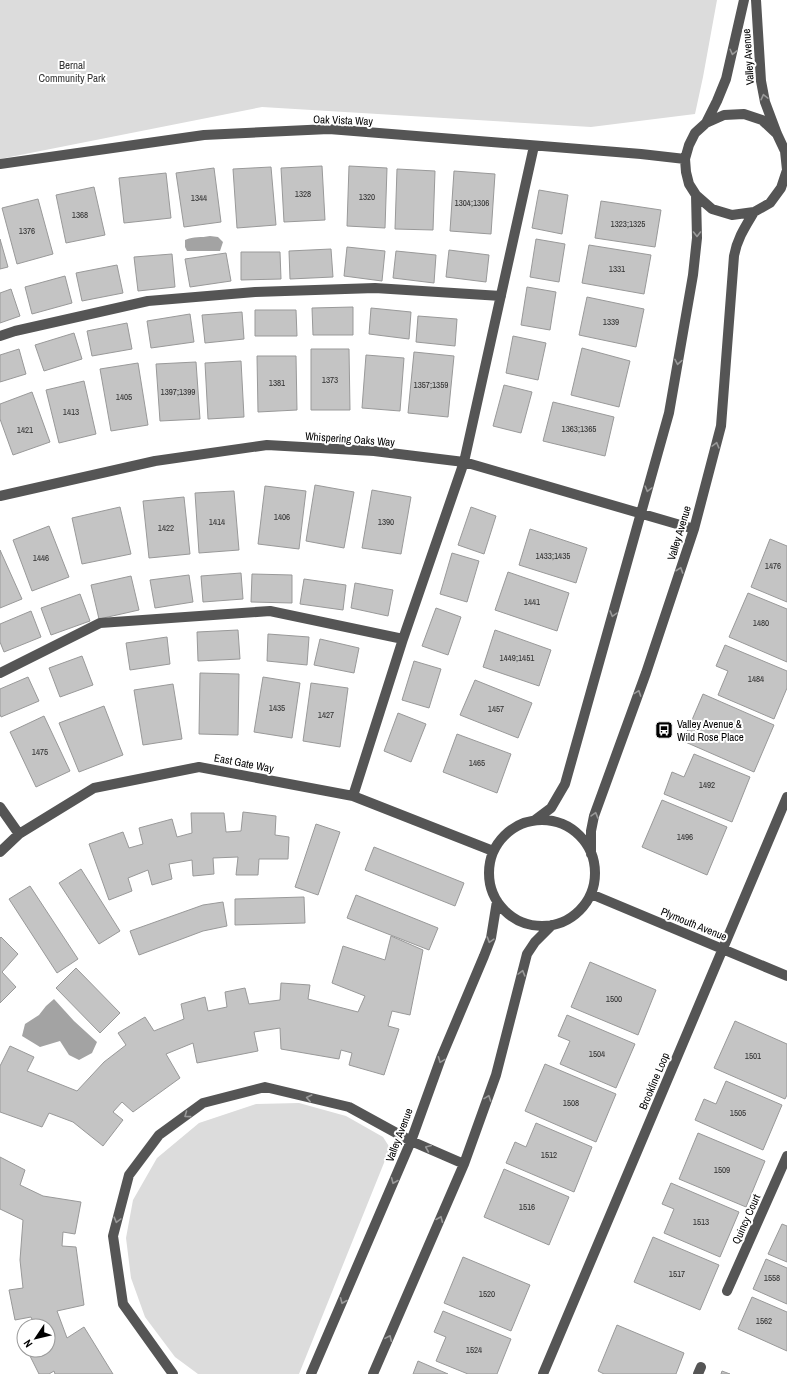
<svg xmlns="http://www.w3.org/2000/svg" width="787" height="1374" viewBox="0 0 787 1374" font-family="'Archivo Narrow',sans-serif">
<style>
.green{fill:#dcdcdc}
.water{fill:#a3a3a3}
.building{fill:#c4c4c4;stroke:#999}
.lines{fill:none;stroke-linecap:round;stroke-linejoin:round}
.minor{stroke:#555;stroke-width:10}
.oneway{stroke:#999}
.labels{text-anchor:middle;stroke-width:4;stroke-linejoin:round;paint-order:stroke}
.number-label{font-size:9px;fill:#313131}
.street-label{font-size:11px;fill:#000;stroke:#fff}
.park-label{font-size:11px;fill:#333;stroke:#fff}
.poi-label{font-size:11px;fill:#000;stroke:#fff;text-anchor:start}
</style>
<rect width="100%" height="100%" fill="#fff"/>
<path class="green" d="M0,0H717L703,77L695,114L591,127L262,107L0,159Z
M299,1103L346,1116L383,1137L390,1148L299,1374H198L175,1357L145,1317L131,1278L126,1238L133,1200L157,1158L199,1123L256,1104Z"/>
<path class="water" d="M210,236L218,237L223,242L220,251H187L185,247V240C194,236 201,238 210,236Z
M54,999L74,1021L97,1042L92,1053L79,1060L69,1055L60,1041L40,1047L22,1036L25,1024L39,1015L46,1006Z"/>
<path class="building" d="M322,166L325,220L284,222L281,168Z
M349,166L387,168L385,228L347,226Z
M271,167L276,225L237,228L233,169Z
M214,168L221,222L184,227L176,173Z
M397,169L435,171L433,230L395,229Z
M454,171L495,174L491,234L450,231Z
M166,173L171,218L124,223L119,178Z
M94,187L105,235L66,243L56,195Z
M539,190L568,195L562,234L532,228Z
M38,199L53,254L17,264L2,208Z
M601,201L661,210L655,247L595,238Z
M0,239L8,267L0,269Z
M536,239L565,244L559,282L530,277Z
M589,245L651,255L644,294L582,283Z
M347,247L385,251L382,281L344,276Z
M331,249L333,277L290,279L289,251Z
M449,250L489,255L486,282L446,277Z
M396,251L436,255L434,283L393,278Z
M241,252H280L281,279L241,280Z
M226,253L231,281L190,287L185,259Z
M172,254L175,287L138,291L134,257Z
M117,265L123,293L82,301L76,273Z
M65,276L72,303L32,314L25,287Z
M527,287L556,292L550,330L521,325Z
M11,289L20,316L0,323V293Z
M587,297L644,309L636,347L579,335Z
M353,307V335H313L312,308Z
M371,308L411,312L409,339L369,334Z
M255,310H296L297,336H255Z
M242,312L244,339L205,343L202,315Z
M190,314L194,342L151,348L147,321Z
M418,316L457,319L455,346L416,342Z
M127,323L132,349L92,356L87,331Z
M74,333L82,359L44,371L35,345Z
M513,336L546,343L538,380L506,373Z
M582,348L630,361L619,407L571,395Z
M19,349L26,374L0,382V355Z
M311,349H349L350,410H311Z
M414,352L454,356L448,417L408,413Z
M366,355L404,358L400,411L362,408Z
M257,356H296L297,410L258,412Z
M241,361L244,417L208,419L205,363Z
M196,362L200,419L160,421L156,364Z
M138,363L148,425L111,431L100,369Z
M84,381L96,434L59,443L46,390Z
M504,385L532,392L521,433L493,426Z
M32,392L50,442L13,455L0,419V404Z
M553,402L614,417L605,456L543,441Z
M315,485L354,492L344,548L306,541Z
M265,486L306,491L299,549L258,544Z
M372,490L411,497L401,554L362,548Z
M234,491L239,550L199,553L195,493Z
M184,497L190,554L149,558L143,501Z
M120,507L131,554L82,564L72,518Z
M471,507L496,516L484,554L458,545Z
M49,526L69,577L32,591L13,540Z
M530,529L587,548L576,583L519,565Z
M770,539L787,546V602L751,587Z
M0,550L22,599L0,608Z
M452,553L479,561L467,602L440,594Z
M508,572L569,593L557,631L495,610Z
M241,573L243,599L203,602L201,576Z
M252,574L292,575V603L251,602Z
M189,575L193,602L155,608L150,580Z
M131,576L139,610L99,619L91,585Z
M304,579L346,585L343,610L300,604Z
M355,583L393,590L388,616L351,608Z
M748,593L787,609V662L729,637Z
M80,594L90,621L51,635L41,608Z
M436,608L461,617L448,655L422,646Z
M31,611L41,637L4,652L0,642V624Z
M238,630L240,659L198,661L197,632Z
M495,630L551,650L539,686L483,667Z
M268,634L309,637L307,665L267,661Z
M167,637L170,664L130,670L126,643Z
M320,639L359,648L354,673L314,665Z
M725,645L787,671V688L774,719L718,695L728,671L716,666Z
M82,656L93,685L60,697L49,668Z
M414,661L441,669L429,708L402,700Z
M200,673L239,674L238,735L199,734Z
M28,677L39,701L1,717L0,714V689Z
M263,677L300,683L292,738L254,732Z
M475,680L532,703L518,738L460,715Z
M311,683L348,688L340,747L303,741Z
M173,684L182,739L143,745L134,690Z
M703,694L774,725L754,772L683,741Z
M104,706L123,755L79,772L59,723Z
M398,713L426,724L411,762L384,751Z
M44,716L70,771L36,787L10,732Z
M457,734L511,754L497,793L443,772Z
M694,754L750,777L732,822L664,794L672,772L684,777Z
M662,800L727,827L707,875L642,847Z
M243,812L276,816L275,835L289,837L288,859H259L258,875H236L238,857L213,858L214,874L193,876L192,860L169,864L172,879L152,885L148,870L128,878L132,891L109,900L89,844L123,832L129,848L143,844L139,828L172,819L177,837L192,833L191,813H224L226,832L241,831Z
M316,824L340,832L318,895L295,887Z
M374,847L464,883L455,906L365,870Z
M81,869L120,931L99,944L59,883Z
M30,886L78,959L57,973L9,899Z
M356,895L438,928L429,950L347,918Z
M304,897L305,923L235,925V899Z
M223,902L227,926L203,931L139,955L130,931L203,905Z
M391,936L423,950L410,1015L392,1011L388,1026L399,1029L384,1075L349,1065L352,1053L341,1050L339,1059L281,1049L280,1028L254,1032L258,1051L197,1063L193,1043L166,1054L180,1078L133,1112L122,1102L113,1112L123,1120L103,1146L73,1122L49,1113L42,1127L0,1112V1066L10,1046L34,1057L27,1071L77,1091L104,1062L126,1045L118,1033L145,1017L154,1031L184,1019L181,1004L205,997L208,1011L227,1007L225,992L245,988L249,1004L280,1000L281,983L310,985L308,999L358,1012L365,996L332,983L343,946L385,960Z
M1,937L18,954L2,972L16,987L0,1003V938Z
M590,962L656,990L638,1035L571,1007Z
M76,968L120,1013L100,1033L56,988Z
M567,1015L635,1044L616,1088L560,1064L570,1041L558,1036Z
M735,1021L787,1044V1095L785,1099L714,1068Z
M545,1064L616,1094L596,1142L525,1111Z
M726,1081L782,1105L763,1150L695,1120L704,1099L716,1104Z
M536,1123L592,1147L574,1192L506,1163L515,1142L526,1147Z
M698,1133L765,1161L746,1207L679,1179Z
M0,1157L25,1170L20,1185L43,1196L81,1202L75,1234L63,1232L62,1246L76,1247L84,1305L57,1311L67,1338L84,1327L113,1374H55L54,1371L49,1374H39L30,1356L39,1350H48V1326H35L31,1317L15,1320L9,1290L23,1288L20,1260L23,1220L0,1209Z
M504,1169L569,1197L549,1245L484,1217Z
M671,1183L739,1212L720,1257L664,1233L674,1209L662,1204Z
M782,1224L787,1226V1262L768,1254Z
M653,1237L719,1265L700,1310L634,1282Z
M463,1257L530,1285L511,1331L444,1303Z
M766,1259L787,1268V1304L753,1289Z
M752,1297L787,1312V1351L738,1329Z
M443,1311L511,1339L497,1374H468L436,1361L446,1337L434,1332Z
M617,1325L684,1353L676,1374H604L598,1371Z
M418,1361L448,1374H413Z
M722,1371L730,1374H721Z"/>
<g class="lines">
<path class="minor" d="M744,0L726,79L717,101L706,123L695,133L689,145L685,159L686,172L689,184L696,195L712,209L732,215L754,212L770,203L781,188L787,170L785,151L777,134L765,102L761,81L756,0
M706,123L724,115L744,114L762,120L776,133
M0,164L204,135L329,129L641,154L685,159
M0,336L15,331L148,301L255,292L375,288L501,296
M0,496L155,461L267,445L374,451L464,462L694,529
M0,673L100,623L270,611L403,639
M353,796L403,639L464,462L534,146
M0,807L19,834
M535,820L551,808L565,784L669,413L693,275L697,238L696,195
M489 873a53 53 0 1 1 106 0a53 53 0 1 1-106 0Z
M0,852L19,834L94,788L199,767L353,796L493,851
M591,854V831L594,816L646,673L694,529L721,426L734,256C737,239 745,227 754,212
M591,894L787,976
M727,1291L787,1156
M173,1374L123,1304L113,1236L129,1175L159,1135L203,1103L265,1087L349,1107L411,1141L464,1164
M311,1374L411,1141L441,1058L484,956L491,938L497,901
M373,1374L464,1164L496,1075L527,954L535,942L552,925
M543,1374L787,797
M698,1374L701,1367"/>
</g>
<defs><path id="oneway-chevron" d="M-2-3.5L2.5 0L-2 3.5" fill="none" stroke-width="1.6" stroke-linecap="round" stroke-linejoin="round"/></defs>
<g class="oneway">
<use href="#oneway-chevron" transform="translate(733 52) rotate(104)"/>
<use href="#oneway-chevron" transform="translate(764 97) rotate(-104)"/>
<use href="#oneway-chevron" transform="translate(697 234) rotate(90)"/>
<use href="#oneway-chevron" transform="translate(678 362) rotate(100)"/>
<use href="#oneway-chevron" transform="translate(716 445) rotate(-75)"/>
<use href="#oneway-chevron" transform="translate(648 489) rotate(105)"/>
<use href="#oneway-chevron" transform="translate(680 570) rotate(-71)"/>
<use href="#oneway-chevron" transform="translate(613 614) rotate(106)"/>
<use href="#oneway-chevron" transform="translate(638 693) rotate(-70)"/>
<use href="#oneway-chevron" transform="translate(595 815) rotate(-74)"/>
<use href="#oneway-chevron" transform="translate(490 940) rotate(107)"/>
<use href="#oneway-chevron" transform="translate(522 973) rotate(-75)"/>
<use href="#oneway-chevron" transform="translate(441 1060) rotate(111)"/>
<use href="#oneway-chevron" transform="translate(309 1098) rotate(-167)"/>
<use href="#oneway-chevron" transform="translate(488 1098) rotate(-70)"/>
<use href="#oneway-chevron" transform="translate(187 1115) rotate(144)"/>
<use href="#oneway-chevron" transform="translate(428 1148) rotate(-157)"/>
<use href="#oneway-chevron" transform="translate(394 1181) rotate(113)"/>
<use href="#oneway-chevron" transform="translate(440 1219) rotate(-67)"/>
<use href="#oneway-chevron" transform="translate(117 1220) rotate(105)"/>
<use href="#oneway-chevron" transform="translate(343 1301) rotate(113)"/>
<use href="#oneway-chevron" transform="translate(389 1338) rotate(-66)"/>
</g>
<defs>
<symbol id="bus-square" viewBox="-11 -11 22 22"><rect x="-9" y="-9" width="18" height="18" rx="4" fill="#000" stroke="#fff"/><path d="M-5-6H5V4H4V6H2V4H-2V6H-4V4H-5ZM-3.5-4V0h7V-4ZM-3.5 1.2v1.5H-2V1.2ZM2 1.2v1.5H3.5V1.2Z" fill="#fff"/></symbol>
</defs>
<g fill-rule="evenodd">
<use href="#bus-square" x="654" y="720" width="20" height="20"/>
</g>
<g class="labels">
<g class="number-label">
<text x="303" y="197">1328</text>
<text x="367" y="200">1320</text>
<text x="199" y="201">1344</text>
<text x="472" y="206">1304;1306</text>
<text x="80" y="218">1368</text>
<text x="628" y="227">1323;1325</text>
<text x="27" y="234">1376</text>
<text x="617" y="272">1331</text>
<text x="611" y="325">1339</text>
<text x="330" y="383">1373</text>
<text x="277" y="386">1381</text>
<text x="431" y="388">1357;1359</text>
<text x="178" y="395">1397;1399</text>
<text x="124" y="400">1405</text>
<text x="71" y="415">1413</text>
<text x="579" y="432">1363;1365</text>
<text x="25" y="433">1421</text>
<text x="282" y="520">1406</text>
<text x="217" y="525">1414</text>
<text x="386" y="525">1390</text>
<text x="166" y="531">1422</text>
<text x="553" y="559">1433;1435</text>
<text x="41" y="561">1446</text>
<text x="773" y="569">1476</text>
<text x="532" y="605">1441</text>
<text x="761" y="626">1480</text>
<text x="517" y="661">1449;1451</text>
<text x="756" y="682">1484</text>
<text x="277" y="711">1435</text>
<text x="496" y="712">1457</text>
<text x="326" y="718">1427</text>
<text x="40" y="755">1475</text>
<text x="477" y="766">1465</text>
<text x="707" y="788">1492</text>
<text x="685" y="840">1496</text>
<text x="614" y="1002">1500</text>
<text x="597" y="1057">1504</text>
<text x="753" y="1059">1501</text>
<text x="571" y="1106">1508</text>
<text x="738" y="1116">1505</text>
<text x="549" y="1158">1512</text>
<text x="722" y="1173">1509</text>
<text x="527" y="1210">1516</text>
<text x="701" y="1225">1513</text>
<text x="677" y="1277">1517</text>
<text x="772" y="1281">1558</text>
<text x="487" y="1297">1520</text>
<text x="764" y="1324">1562</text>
<text x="474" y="1353">1524</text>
</g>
<g class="street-label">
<text transform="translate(748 57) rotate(-94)" y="4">Valley Avenue</text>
<text transform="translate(343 120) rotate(2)" y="4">Oak Vista Way</text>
<text transform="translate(350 439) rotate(4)" y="4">Whispering Oaks Way</text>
<text transform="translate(679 533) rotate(-73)" y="4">Valley Avenue</text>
<text transform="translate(244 763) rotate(11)" y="4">East Gate Way</text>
<text transform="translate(694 924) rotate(22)" y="4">Plymouth Avenue</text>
<text transform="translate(654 1081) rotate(-67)" y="4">Brookline Loop</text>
<text transform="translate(399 1135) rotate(-69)" y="4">Valley Avenue</text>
<text transform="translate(746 1219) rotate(-66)" y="4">Quincy Court</text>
</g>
<g class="park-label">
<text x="72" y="69">Bernal<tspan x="72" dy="13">Community Park</tspan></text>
</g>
<g class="poi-label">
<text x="677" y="728">Valley Avenue &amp;<tspan x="677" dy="13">Wild Rose Place</tspan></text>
</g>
</g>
<g transform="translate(36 1338) rotate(235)"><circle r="19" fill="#ffffff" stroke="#999999"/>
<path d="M0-3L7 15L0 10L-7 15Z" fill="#000000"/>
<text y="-6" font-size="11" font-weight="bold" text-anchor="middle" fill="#000000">N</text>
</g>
</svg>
